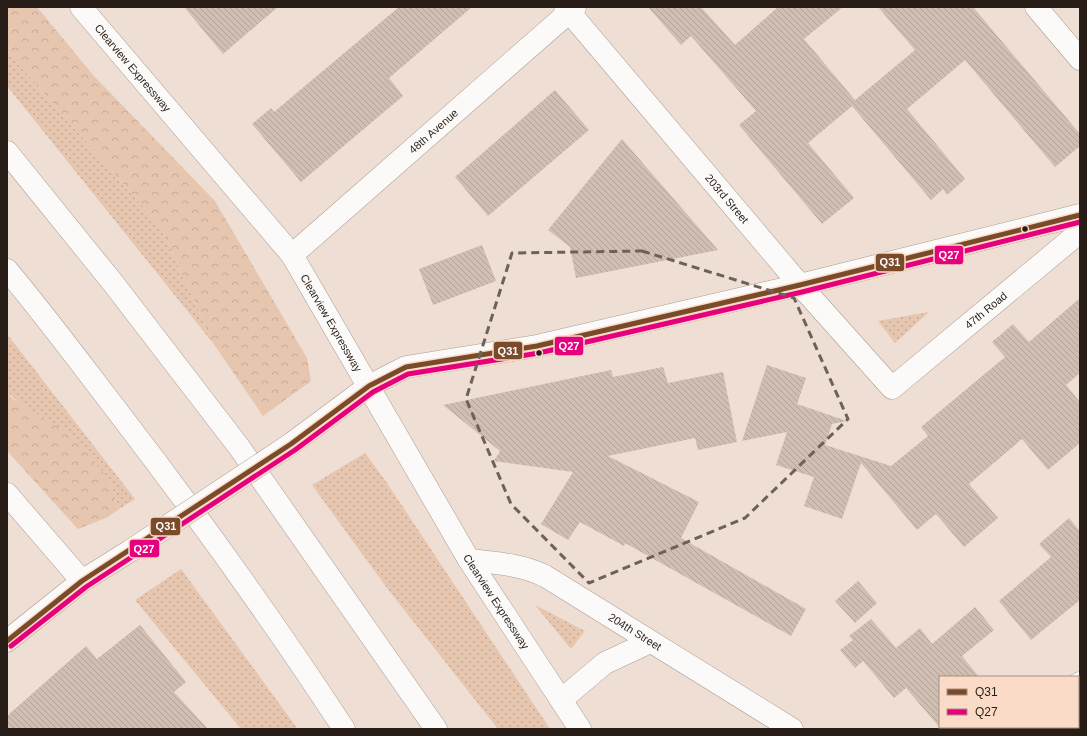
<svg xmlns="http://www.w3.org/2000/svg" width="1087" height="736" viewBox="0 0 1087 736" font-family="Arial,sans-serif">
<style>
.grass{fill:url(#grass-dots)}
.forest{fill:url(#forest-crowns)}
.building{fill:url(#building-back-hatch)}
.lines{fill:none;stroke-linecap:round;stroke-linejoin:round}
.minor-casing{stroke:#a99d94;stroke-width:23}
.highway-casing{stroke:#a99d94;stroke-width:23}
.minor{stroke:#fcfaf8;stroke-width:22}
.highway{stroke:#fcfaf8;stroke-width:22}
.minor-bridge-casing{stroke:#a99d94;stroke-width:23;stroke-linecap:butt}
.minor-bridge{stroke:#fcfaf8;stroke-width:22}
.bus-1-casing{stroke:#fadbc7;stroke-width:8}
.bus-2-casing{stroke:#fadbc7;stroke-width:8}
.bus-1{stroke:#7a4b2a;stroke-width:5}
.bus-2{stroke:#e5007d;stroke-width:5}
.marked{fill:none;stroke:#6e6159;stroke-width:3;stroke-dasharray:8 5;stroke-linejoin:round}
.bus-dot{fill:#291e17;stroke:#fadbc7;stroke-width:1.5}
.labels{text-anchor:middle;stroke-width:4;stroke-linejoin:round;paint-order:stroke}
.street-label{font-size:11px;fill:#291e17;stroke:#fadbc7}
.line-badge{stroke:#fadbc7;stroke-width:1.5}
.badge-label{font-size:11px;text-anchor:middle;font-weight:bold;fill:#fff}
</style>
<defs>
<pattern id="grass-dots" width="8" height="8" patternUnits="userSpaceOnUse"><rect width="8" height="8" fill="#e7c6b0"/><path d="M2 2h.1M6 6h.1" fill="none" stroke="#c6aa97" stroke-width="1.8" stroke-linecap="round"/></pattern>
<pattern id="forest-crowns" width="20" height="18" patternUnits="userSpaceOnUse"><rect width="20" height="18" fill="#e7c6b0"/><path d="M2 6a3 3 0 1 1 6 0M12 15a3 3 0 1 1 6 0" fill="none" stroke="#c6aa97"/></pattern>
<pattern id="building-back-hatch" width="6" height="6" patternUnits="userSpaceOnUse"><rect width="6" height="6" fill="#d0beb2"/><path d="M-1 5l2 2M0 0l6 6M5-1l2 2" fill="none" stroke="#b3a398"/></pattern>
</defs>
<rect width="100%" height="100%" fill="#eeded3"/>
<path class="grass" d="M7,51L161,227L213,343L7,86Z
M929,312L895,343L878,321Z
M7,334L135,499L119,509L109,479L7,392Z
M365,453L387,483L550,729H498L387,588L312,485Z
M181,569L297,728L298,729H241L135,600Z
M535,605L585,631L571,649Z"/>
<path class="forest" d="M7,7H37L93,75L215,201L307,358L311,381L263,416L213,343L161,227L7,51Z
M7,392L12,398L73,436L109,479L119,509L108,517L78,529L7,451Z"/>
<path class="building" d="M184,7H278L223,54Z
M399,7H472L389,78L403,96L301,182L252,124L271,108L274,112Z
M648,7H701L735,45L778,7H843L804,39L855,100L915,50L878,7H973L1080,134V146L1055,167L965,60L907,109L965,179L947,195L943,189L931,200L852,106L808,143L854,198L822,224L739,125L756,111L691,36L681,45Z
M555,90L589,130L488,216L455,177Z
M622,139L718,250L576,278L570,247L548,230Z
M482,245L496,281L433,305L419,269Z
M1080,298V373L1066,385L1080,402V443L1048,470L1022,439L969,484L998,518L964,547L936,514L917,530L861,463L842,519L804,506L814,477L776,465L787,432L742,441L767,365L806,378L797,404L847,421L832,424L825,445L891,466L928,436L921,427L1005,357L992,342L1013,324L1029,342Z
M663,367L668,383L723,372L737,442L698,450L695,438L608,456L699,502L681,538L806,609L791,636L625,543L624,546L580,522L568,540L541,524L573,472L494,461L500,451L443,405L611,370L613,377Z
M1069,518L1080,531V600L1031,640L999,601L1051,557L1039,544Z
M858,581L877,603L855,623L835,601Z
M975,607L994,630L962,656L979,677H940V728L906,688L894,698L863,661L855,668L840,650L853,640L849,636L871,619L896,648L920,628L932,644Z
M140,625L186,682L174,692L208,729H7V716L86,646L97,659Z"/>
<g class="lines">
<defs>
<g id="minor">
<path id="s1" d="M81,7L292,255L469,560L580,729"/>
<path id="s2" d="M565,7L800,285L892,388L1080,232"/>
<path d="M1036,7L1080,59"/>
<path id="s3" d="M292,255L575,7"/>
<path d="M291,444L369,386L406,367L537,346L800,285L1080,215"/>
<path d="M7,494L82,581"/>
<path id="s4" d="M469,560C495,563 520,564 545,576L792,729"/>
<path d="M7,641L82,581L133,549"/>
<path d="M1078,684L1080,683"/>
<path d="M561,700L605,663L650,642"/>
<path d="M1025,729L1028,727"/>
</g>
<path id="highway" d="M7,152L113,283L239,447L436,729
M7,270C44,314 79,361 115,408C195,512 272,619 344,729"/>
</defs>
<use href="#minor" class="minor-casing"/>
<use href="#highway" class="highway-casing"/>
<use href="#minor" class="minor"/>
<use href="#highway" class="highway"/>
<defs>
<path id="minor-bridge" d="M133,549L291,444"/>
</defs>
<use href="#minor-bridge" class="minor-bridge-casing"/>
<use href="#minor-bridge" class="minor-bridge"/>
<defs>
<path id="bus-1" d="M7,641L82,581L291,444L369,386L406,367L537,346L800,285L1080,215"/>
<path id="bus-2" d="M11,646L86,587L295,450L373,392L408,374L539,353L802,292L1080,222"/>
</defs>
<use href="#bus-1" class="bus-1-casing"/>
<use href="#bus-2" class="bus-2-casing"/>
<use href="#bus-1" class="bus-1"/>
<use href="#bus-2" class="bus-2"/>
</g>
<path class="marked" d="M642,251L794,298L848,419L745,518L589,583L511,504L466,399L512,253Z"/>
<g class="bus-dot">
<circle cx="1025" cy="229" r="3.5"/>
<circle cx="539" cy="353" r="3.5"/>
</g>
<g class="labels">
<g class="street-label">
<text dy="4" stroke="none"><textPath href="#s1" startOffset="80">Clearview Expressway</textPath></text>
<text dy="4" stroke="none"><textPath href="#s3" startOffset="188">48th Avenue</textPath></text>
<text dy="4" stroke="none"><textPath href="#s2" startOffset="251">203rd Street</textPath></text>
<text dy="4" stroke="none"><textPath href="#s2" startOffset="624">47th Road</textPath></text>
<text dy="4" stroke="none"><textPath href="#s1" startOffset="404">Clearview Expressway</textPath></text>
<text dy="4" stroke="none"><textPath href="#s1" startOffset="728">Clearview Expressway</textPath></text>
<text dy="4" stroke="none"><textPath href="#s4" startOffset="184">204th Street</textPath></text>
</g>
</g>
<g class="line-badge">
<rect x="934" y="245" width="30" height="20" rx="4" fill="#e5007d"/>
<rect x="875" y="253" width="30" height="19" rx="4" fill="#7a4b2a"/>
<rect x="554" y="336" width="30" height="20" rx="4" fill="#e5007d"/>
<rect x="493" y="341" width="30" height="19" rx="4" fill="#7a4b2a"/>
<rect x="150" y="517" width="31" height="19" rx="4" fill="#7a4b2a"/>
<rect x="129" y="539" width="31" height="19" rx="4" fill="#e5007d"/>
</g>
<g class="badge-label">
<text x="949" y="259">Q27</text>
<text x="890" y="266">Q31</text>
<text x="569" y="350">Q27</text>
<text x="508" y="355">Q31</text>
<text x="166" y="530">Q31</text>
<text x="144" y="553">Q27</text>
</g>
<rect width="1087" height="736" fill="none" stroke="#291e17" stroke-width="16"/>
<rect x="939" y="676" width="140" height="52" fill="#fadbc7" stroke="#a68f81"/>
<rect x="947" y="689" width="20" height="6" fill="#7a4b2a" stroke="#a68f81"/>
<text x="975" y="696" font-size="12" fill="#291e17">Q31</text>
<rect x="947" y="709" width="20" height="6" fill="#e5007d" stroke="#a68f81"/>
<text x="975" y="716" font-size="12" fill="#291e17">Q27</text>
</svg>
